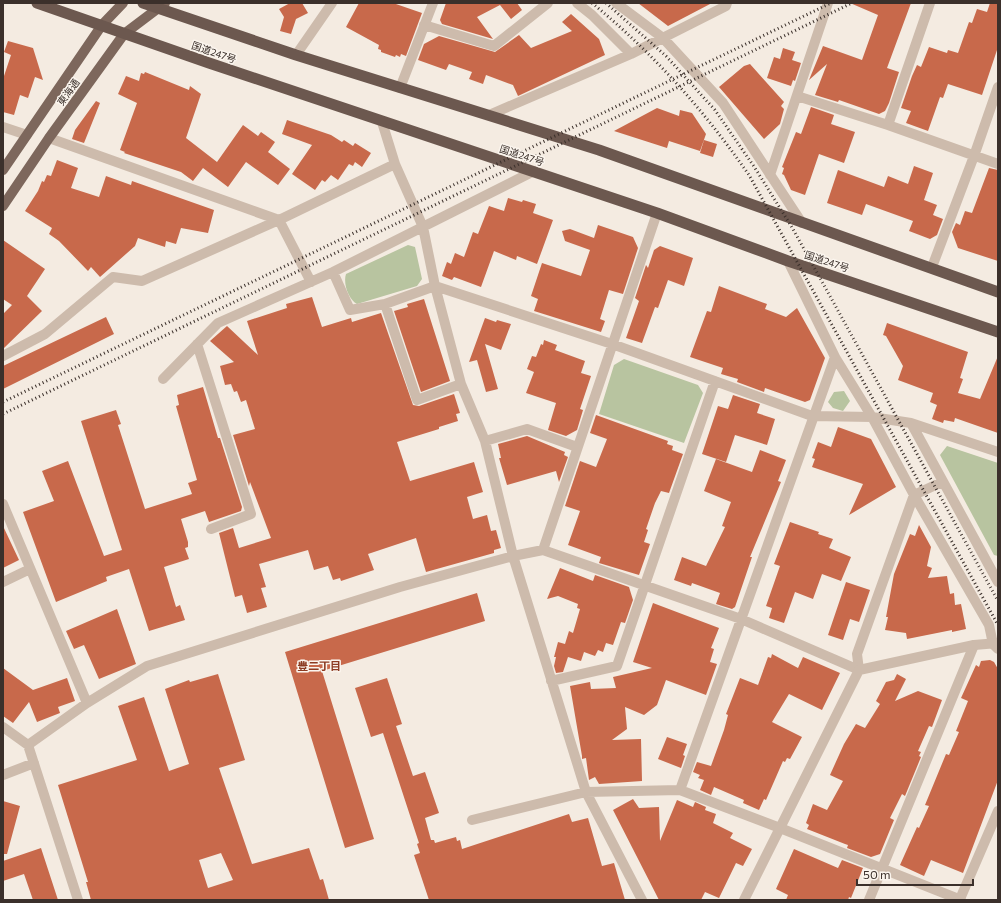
<svg xmlns="http://www.w3.org/2000/svg" width="1001" height="903" viewBox="0 0 1001 903" font-family="Commissioner,'Noto Sans JP',sans-serif">
<style>
.green{fill:#b8c4a0}
.building{fill:#c8694b;fill-rule:evenodd}
.lines{fill:none;stroke-linecap:round;stroke-linejoin:round}
.minor{stroke:#cdbbac;stroke-width:10}
.tertiary{stroke:#cdbbac;stroke-width:10}
.primary{stroke:#7d675c;stroke-width:10}
.trunk{stroke:#6c584f;stroke-width:11}
.rail{stroke:#3b302b;stroke-width:3;stroke-dasharray:1 3;stroke-linecap:butt}
.labels{text-anchor:middle;stroke-width:3;stroke-linejoin:round;paint-order:stroke}
.street-label{font-size:10px;fill:#3b302b;stroke:#fbf5ee}
.neighbourhood-label{font-size:11px;font-weight:bold;fill:#8c3b22;stroke:#fbf5ee}
</style>
<rect width="100%" height="100%" fill="#f4ebe1"/>
<path class="green" d="M408,245L415,247L422,279L417,286L357,304C348,299 343,283 346,274Z
M624,359L698,385L703,393L684,443L599,414L614,365Z
M844,391L850,401L843,411L833,408L828,402L834,392Z
M947,446L998,463V556L994,555L940,455Z"/>
<path class="building" d="M290,3H302L308,13L296,19L291,34L280,31L284,17L279,9Z
M359,3H393L422,13L406,56L401,54L400,57L396,55L395,57L381,52V50L378,49L379,45L346,27Z
M446,3H517L522,10L511,19L500,5L477,17L493,39L442,24L440,20Z
M638,3H712L668,26Z
M850,3H911L887,68L899,72L889,103L885,111L879,114L839,100L838,102L815,95L827,64L809,80L823,46L862,60L878,15Z
M990,3H998V47L982,95L948,84L943,98L940,97L928,131L906,123L911,111L901,108L912,76L917,65L921,67L929,47L947,53L948,50L958,53L969,22L972,23L977,9L987,12Z
M571,14L599,39L605,55L518,96L513,85L486,75L483,84L469,79L472,72L449,64L446,70L418,60L424,44L439,36L495,52L519,35L531,48L572,31L562,22Z
M8,41L33,48L43,80L35,77L28,98L20,95L14,115L3,112V79L11,55L4,52Z
M783,48L795,52L792,60L801,63L795,81L793,80L791,86L767,78L774,57L780,59Z
M750,64L784,102L781,106L784,109L780,124L764,139L719,87L744,66Z
M145,72L189,90L190,86L201,94L186,138L217,162L243,125L258,136L261,132L275,142L268,152L290,169L278,185L246,162L228,187L203,168L193,181L181,172L124,153L125,152L120,150L137,103L118,94L126,76L139,81L141,73L144,74Z
M96,101L100,103L84,143L72,139L75,130Z
M811,107L834,115L831,124L855,132L844,163L819,154L805,195L791,190L784,175L782,174L784,168L782,167L796,132L801,134Z
M657,108L679,116L680,110L692,113L706,134L700,151L669,141L667,148L614,131Z
M287,120L331,135L342,142L344,140L353,146L355,143L371,153L362,167L355,162L353,166L349,164L338,180L331,175L325,182L322,180L315,190L292,174L312,145L282,134Z
M704,140L717,144L713,157L700,153Z
M57,160L78,168L71,188L99,197L106,176L131,185L132,181L214,210L208,233L181,228L176,244L166,241L165,247L138,238L135,246L100,277L91,267L88,271L59,241L49,234L52,228L25,211L38,191L42,181L44,182L47,175L51,176Z
M914,166L933,173L924,200L937,205L933,215L943,219L937,235L930,239L909,231L913,221L866,204L862,215L827,203L838,170L884,187L888,176L908,184Z
M989,168L998,170V261L958,248L952,232L956,223L960,225L965,211L972,213Z
M508,198L522,202L523,200L536,204L533,213L553,220L537,264L517,256L516,260L494,251L481,287L454,277L452,280L442,276L447,262L451,264L455,253L464,257L473,232L478,234L489,206L504,211Z
M598,225L633,237L638,248L623,294L609,290L600,319L605,321L601,332L534,311L538,299L531,296L542,263L581,276L590,250L565,241L562,231L570,229L594,238Z
M3,240L45,269L27,296L42,311L3,349V314L12,305L3,299Z
M660,246L693,258L684,286L668,280L658,308L655,307L642,343L626,338L639,301L635,298L646,265L648,268L654,250Z
M719,286L767,304L765,309L786,317L797,308L825,358L810,400L805,402L765,388L764,392L737,382L738,379L721,374L723,368L690,357L707,311L711,312Z
M312,297L322,327L351,318L352,322L381,313L413,405L419,406L454,394L460,413L456,414L458,421L439,427V429L397,442L410,481L474,462L483,492L467,497L473,519L487,515L491,531L496,530L501,548L494,550V553L426,572L416,538L368,554L374,570L341,581L340,578L333,580L328,566L314,570L308,550L259,564L266,587L261,588L267,607L247,613L242,595L235,597L219,533L233,528L239,548L271,538L250,482L249,486L233,435L255,429L246,400L241,402L237,391L234,392L231,384L225,385L220,366L234,362L210,341L227,326L258,355L247,321L287,308L286,304Z
M424,299L450,381L421,392L394,311L408,307L407,304Z
M106,317L114,334L3,389V366Z
M485,318L496,322L497,320L511,324L501,350L485,344L498,389L486,392L477,360L469,362Z
M887,323L968,352L960,378L963,379L958,393L980,399L998,356V433L955,418L954,422L944,420L943,423L932,419L937,405L930,402L933,393L898,380L903,366L886,336L883,335Z
M544,340L557,345L555,350L585,361L581,373L591,376L580,409L583,410L577,430L566,436L548,430L556,403L526,393L534,372L527,369L532,356L536,357L541,344L543,345Z
M203,387L218,438H220L242,507L241,511L209,522L205,511L181,519L188,542V547L185,548L189,559L164,567L176,607L180,605L185,620L149,631L129,569L106,577L107,581L56,602L23,512L54,501L42,471L68,461L104,556L122,550L81,421L116,410L121,424L118,425L145,509L192,494L188,483L197,480L176,406L179,405L177,395Z
M733,395L760,404L757,413L775,419L767,445L735,435L726,462L702,454L718,406L728,409Z
M596,415L668,441L667,444L673,446L672,450L683,454L669,493L661,491L655,503L646,529L648,530L644,542L650,544L639,575L599,563L601,557L568,545L580,511L565,506L580,461L596,467L607,439L590,433Z
M838,427L871,439L896,487L849,515L863,484L812,467L815,459L812,458L818,442L831,447Z
M527,436L565,452L564,455L568,457L559,482L556,471L507,485L499,458H501L498,444Z
M760,450L786,460L778,481L781,482L750,557H752L735,607L732,609L716,604L720,593L692,583L691,586L674,580L682,557L706,566L725,527L722,526L731,502L704,491L716,459L752,472Z
M790,522L819,532L818,534L833,539L829,548L851,557L841,581L822,574L813,599L795,592L784,623L769,618L772,608L766,606L780,566L774,564Z
M919,525L931,547L927,566L932,568L928,578L947,576L950,594L954,593L955,605L961,604L966,629L952,632V630L907,639L906,633L885,630L888,617H886L894,574L910,534L915,536Z
M3,526L19,560L3,568Z
M560,568L593,581L595,575L629,587L633,600L625,623L621,622L613,645L606,643L603,652L598,650L595,656L584,652L581,661L568,657L563,672L556,673L554,666L556,657H554L558,642L565,644L569,631L573,633L580,609L577,608L578,604L558,596L547,599Z
M846,582L870,590L859,622L850,619L843,640L828,635Z
M477,593L485,621L322,671L374,839L345,848L285,652Z
M653,603L719,628L711,648L714,649L710,662L717,664L706,695L666,680L657,705L644,715L625,707L627,729L612,740L641,739L642,781L599,784L595,777L589,780L586,758L582,759V756L570,686L590,682L591,689L616,688L613,677L652,668L633,662Z
M117,609L136,664L99,679L84,645L74,649L66,631Z
M772,654L798,668L803,657L840,673L822,710L789,694L772,722L802,737L790,759L787,758L785,762L783,761L766,800L764,799L759,810L743,803L744,800L714,787L711,795L700,790L704,780L698,778L700,775L693,772L697,762L711,766L724,730L728,715L726,714L740,678L758,685L768,657L771,658Z
M990,660L994,662L998,669V780L963,873L931,860L924,876L900,865L917,827L919,828L929,806L925,805L946,754L949,755L959,732L956,731L968,701L961,698L976,665L979,667L981,661Z
M3,668L33,690L67,678L75,701L58,707L60,713L37,722L29,702L13,723L3,716Z
M218,674L245,760L219,768L252,864L309,848L320,880L323,879L329,900H91L86,882H88L58,785L137,760L118,706L144,697L169,771L189,764L165,689L189,680L190,682ZM221,853L233,880L208,888L199,860Z
M897,674L906,679L895,701L918,691L942,700L932,727L929,726L918,751L921,752L919,756L921,757L905,796L902,794L890,818L894,820L880,854L871,857L847,848L848,845L845,844L807,829L809,825L806,823L813,804L827,810L843,781L830,775L844,744L856,724L865,728L880,704L876,701L886,682L894,680Z
M387,678L402,724L396,726L413,776L425,772L439,813L425,818L431,840H434L435,843L456,837L457,841L460,840L462,849L569,814L572,822L588,818L602,866L614,863L625,900H429L414,855L420,853L417,844L419,843L383,733L371,737L355,688Z
M667,737L687,744L683,755L685,756L681,768L658,759Z
M633,799L639,808L659,807L660,841L677,800L693,807L695,802L706,807L705,810L716,814L713,823L733,833L730,838L752,849L743,866L736,863L719,898L705,892L701,900H659L613,810Z
M3,801L20,806L7,854H3Z
M41,848L58,900H33L24,874L3,881V861Z
M794,849L838,868L842,860L863,868L851,898L849,897L848,900H786L788,895L776,889Z"/>
<g class="lines">
<path class="minor" d="M577,3L592,15L631,54
M616,3L663,38L723,103L802,223
M424,25L494,46L548,3
M296,55L332,3
M400,88L433,3
M797,96L888,125L998,164
M489,115L631,54L726,6L727,3
M382,122L395,164L423,227L435,286L461,384L485,441L513,556L586,792L642,900
M888,125L930,3
M3,127L27,135
M49,138L279,220L311,282
M770,175L828,3
M788,261L835,357L872,417L914,495L989,625L993,644L998,649
M932,267L974,156L998,87
M333,272L350,310L385,304L435,286L612,344L812,416L872,417L911,423L998,452
M385,304L417,400L461,384
M197,344L251,514L211,529
M3,356L45,334L113,277L142,281L279,220L395,164
M163,379L218,323L333,272L534,171
M911,423L998,582
M485,441L527,429L577,447
M3,504L87,703
M543,550L657,213
M3,582L30,569
M859,670L857,654L914,495L942,482
M551,681L617,666L715,381
M3,727L28,745L78,900
M28,745L87,703L147,666L400,587L513,556L543,550L741,619L859,670
M3,775L34,763
M680,790L835,357
M472,820L586,792L680,790L780,828L961,900
M960,899L998,811
M869,900L974,645"/>
<path class="tertiary" d="M744,900L859,670L974,645L998,643"/>
<path class="primary" d="M3,170L102,25L123,3
M3,206L49,138L124,34L165,3"/>
<path class="trunk" d="M37,3L209,63L657,213L788,261L998,332
M143,3L296,55L599,150L998,292"/>
<path class="rail" d="M592,3C654,54 703,109 749,175L998,625
M606,3L666,56L715,110L755,168L793,229L998,601
M3,402L831,3
M3,414L852,3"/>
</g>
<g class="labels">
<g class="street-label">
<text transform="translate(214 52) rotate(19)" y="4">国道247号</text>
<text transform="translate(68 92) rotate(-54)" y="4">東海通</text>
<text transform="translate(522 155) rotate(18)" y="4">国道247号</text>
<text transform="translate(827 261) rotate(18)" y="4">国道247号</text>
</g>
<g class="neighbourhood-label">
<text x="319" y="670">豊二丁目</text>
</g>
</g>
<rect width="1001" height="903" fill="none" stroke="#3b302b" stroke-width="8"/>
<path d="M857 879v6h116v-6" fill="none" stroke="#3b302b" stroke-width="2"/>
<text x="863" y="879" font-size="12" fill="#3b302b" stroke="#fbf5ee" stroke-width="3" paint-order="stroke">50 m</text>
</svg>
